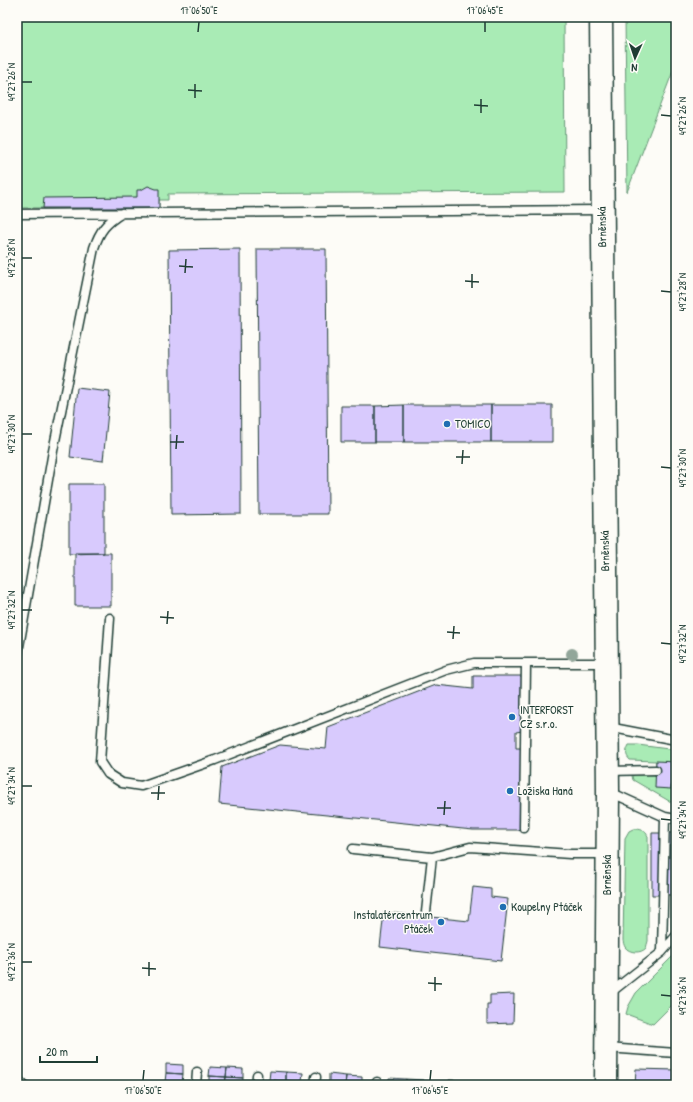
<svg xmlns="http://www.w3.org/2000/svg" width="693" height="1102" viewBox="0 0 693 1102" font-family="'Patrick Hand',sans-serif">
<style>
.green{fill:#a9ebb5;stroke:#649474}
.building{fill:#d8cafd;stroke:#1f3d34}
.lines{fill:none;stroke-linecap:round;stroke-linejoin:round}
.service-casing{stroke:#1f3d34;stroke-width:11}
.secondary-casing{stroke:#1f3d34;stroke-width:25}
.service{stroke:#fdfcf7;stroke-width:8}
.secondary{stroke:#fdfcf7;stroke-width:22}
.tree{fill:#92a69a}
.ticks{fill:none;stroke:#1f3d34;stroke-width:1.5}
.poi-dot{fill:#1f6fb2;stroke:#fdfcf7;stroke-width:1.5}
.labels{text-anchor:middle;stroke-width:3;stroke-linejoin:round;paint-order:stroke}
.street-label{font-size:12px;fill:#1f3d34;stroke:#fdfcf7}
.poi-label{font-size:12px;fill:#1f3d34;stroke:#fdfcf7;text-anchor:start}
.neatline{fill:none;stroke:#1f3d34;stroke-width:1.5}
.ticks-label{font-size:10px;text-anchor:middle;fill:#1f3d34}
</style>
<rect width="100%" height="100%" fill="#fdfcf7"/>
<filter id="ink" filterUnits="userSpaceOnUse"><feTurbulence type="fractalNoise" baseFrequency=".025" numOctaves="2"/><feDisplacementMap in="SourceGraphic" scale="8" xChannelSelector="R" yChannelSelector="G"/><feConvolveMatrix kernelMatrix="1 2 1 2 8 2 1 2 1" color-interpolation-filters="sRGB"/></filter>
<g filter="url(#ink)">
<path class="green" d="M17,17H564L565,192L168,194V200H159V208H17Z
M625,17H676V63L627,192Z
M629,745H638L676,750V805L633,780L632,776L634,774L655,775L656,761L630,760C625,755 626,751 629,745Z
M633,829C641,829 646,830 648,837V941C647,943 647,946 646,948C641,954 629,953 625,947C624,945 623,942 623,940L625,838L629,831Z
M676,953V1001L653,1024L626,1014L628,1007L636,993Z"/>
<path class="building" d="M148,186L156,189H159V208H43L44,198L137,197V190H141Z
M240,249L241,514L171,515L169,250Z
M257,249H326L328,514H259Z
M77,388L110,392L103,461L70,457Z
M404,405V442H375V406Z
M404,405H491V442H404Z
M491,405H552V442H491Z
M341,406H375V442H341Z
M69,484H104V553L69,554Z
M75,553H111V606H75Z
M473,676H522V731L516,732V748H522V830H473L219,804L222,767L280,745L326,749L328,727L436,685L473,689Z
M656,761L676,762V777H672L671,789L655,788Z
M652,833H676V895H652Z
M473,887L491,889V897L508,899L501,961L380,947L384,912L469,921Z
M514,994L513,1023L487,1024V1004H490V995Z
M166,1064L183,1065V1074L166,1073Z
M210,1067L227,1068L226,1077L209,1076Z
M227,1068L243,1069V1078L226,1077Z
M636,1069L676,1070V1085H635Z
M270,1071L286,1072V1081L269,1080Z
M286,1072L303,1073L302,1082L286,1081Z
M166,1073L183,1074L182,1083L165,1082Z
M329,1074L346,1076L345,1085L329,1084Z
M209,1076L226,1077L225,1085H209Z
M346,1076L362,1077V1085H345Z
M226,1077L243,1078L242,1085H225Z
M389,1078L406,1079V1085H389Z
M406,1079L424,1080L423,1085H406Z
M269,1080L286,1081L285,1085H269Z
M449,1080L466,1081V1085H448Z
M286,1081L302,1082V1085H285Z
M466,1081L483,1082V1085H466Z
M165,1082L182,1083V1085H165Z"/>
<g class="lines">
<defs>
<path id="service" d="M17,214L601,210
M110,618L100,762L108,774L122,783L141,786L215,760L446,670L474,663H606
M17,658L53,451L94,248C100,230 106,223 122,213
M608,727L676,740
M609,771L656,770
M610,792L665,817L676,819
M524,828L526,663
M353,849L432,857
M426,912L432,857L470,847L570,854H606
M662,952L665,817
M610,993L662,952L676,936
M607,1048L676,1053
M19,1081L24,1085
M196,1085L197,1072
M256,1085L257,1075
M315,1085L316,1077
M377,1085V1082"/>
<path id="secondary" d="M601,17L608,791L606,1085"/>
</defs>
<use href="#service" class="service-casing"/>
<use href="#secondary" class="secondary-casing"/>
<use href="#service" class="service"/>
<use href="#secondary" class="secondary"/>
</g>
<circle class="tree" cx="572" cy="654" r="6"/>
</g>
<path class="ticks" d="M198,32L199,22M485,32V22M22,82H32M188,90L202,91M195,98V84M474,105L488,106M481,113V99M661,115L671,116M22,258H32M179,266L193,267M185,273L186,259M465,281L479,282M472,288V274M661,291L671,292M22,434H32M170,442H184M176,449L177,435M456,457H470M462,464L463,450M661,467L671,468M22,610H32M160,617L174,618M167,624L168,611M447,632L460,633M453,639L454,626M661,643L671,644M22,786H32M151,793H165M158,800L159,786M437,808H451M444,815L445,801M661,819L671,820M22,962H32M142,968L156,969M149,976V962M428,983L442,984M435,991V977M661,995L671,996M143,1080L144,1070M430,1080L431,1070"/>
<g class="poi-dot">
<circle cx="447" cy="424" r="4"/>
<circle cx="512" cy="717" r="4"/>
<circle cx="510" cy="791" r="4"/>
<circle cx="503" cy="907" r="4"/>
<circle cx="441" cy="922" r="4"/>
</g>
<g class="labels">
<g class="street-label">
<text transform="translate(602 227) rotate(-91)" y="4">Brněnská</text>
<text transform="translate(605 551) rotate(-91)" y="4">Brněnská</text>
<text transform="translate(607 875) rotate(-90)" y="4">Brněnská</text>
</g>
<g class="poi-label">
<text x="455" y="428">TOMICO</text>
<text x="520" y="714">INTERFORST<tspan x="520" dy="14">CZ s.r.o.</tspan></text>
<text x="518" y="795">Ložiska Haná</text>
<text x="511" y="911">Koupelny Ptáček</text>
<text x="433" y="919" text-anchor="end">Instalatércentrum<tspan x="433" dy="14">Ptáček</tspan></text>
</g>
</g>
<rect width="693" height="1102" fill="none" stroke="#fdfcf7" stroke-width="44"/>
<g transform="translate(635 58) rotate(183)" stroke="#fdfcf7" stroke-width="3" paint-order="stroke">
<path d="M0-3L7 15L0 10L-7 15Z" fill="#1f3d34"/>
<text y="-6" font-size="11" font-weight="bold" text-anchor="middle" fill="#1f3d34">N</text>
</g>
<path d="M40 1056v6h57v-6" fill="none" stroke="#1f3d34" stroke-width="2"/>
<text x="46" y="1056" font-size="12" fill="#1f3d34" stroke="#fdfcf7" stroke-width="3" paint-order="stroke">20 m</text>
<rect x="22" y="22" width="649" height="1058" class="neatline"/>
<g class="ticks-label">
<text x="199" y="14">17°06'50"E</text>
<text x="485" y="14">17°06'45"E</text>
<text transform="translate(11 82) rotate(-90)" y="4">49°27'26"N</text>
<text transform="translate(682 116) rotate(-90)" y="4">49°27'26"N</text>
<text transform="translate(11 258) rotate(-90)" y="4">49°27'28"N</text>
<text transform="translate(682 292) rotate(-90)" y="4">49°27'28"N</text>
<text transform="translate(11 434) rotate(-90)" y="4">49°27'30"N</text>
<text transform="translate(682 468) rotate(-90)" y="4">49°27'30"N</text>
<text transform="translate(11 610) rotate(-90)" y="4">49°27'32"N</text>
<text transform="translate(682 644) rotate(-90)" y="4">49°27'32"N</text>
<text transform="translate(11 786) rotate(-90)" y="4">49°27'34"N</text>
<text transform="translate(682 820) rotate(-90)" y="4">49°27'34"N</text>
<text transform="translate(11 962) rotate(-90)" y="4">49°27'36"N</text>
<text transform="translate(682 996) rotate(-90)" y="4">49°27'36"N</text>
<text x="143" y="1094">17°06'50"E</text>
<text x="430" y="1094">17°06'45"E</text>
</g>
</svg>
